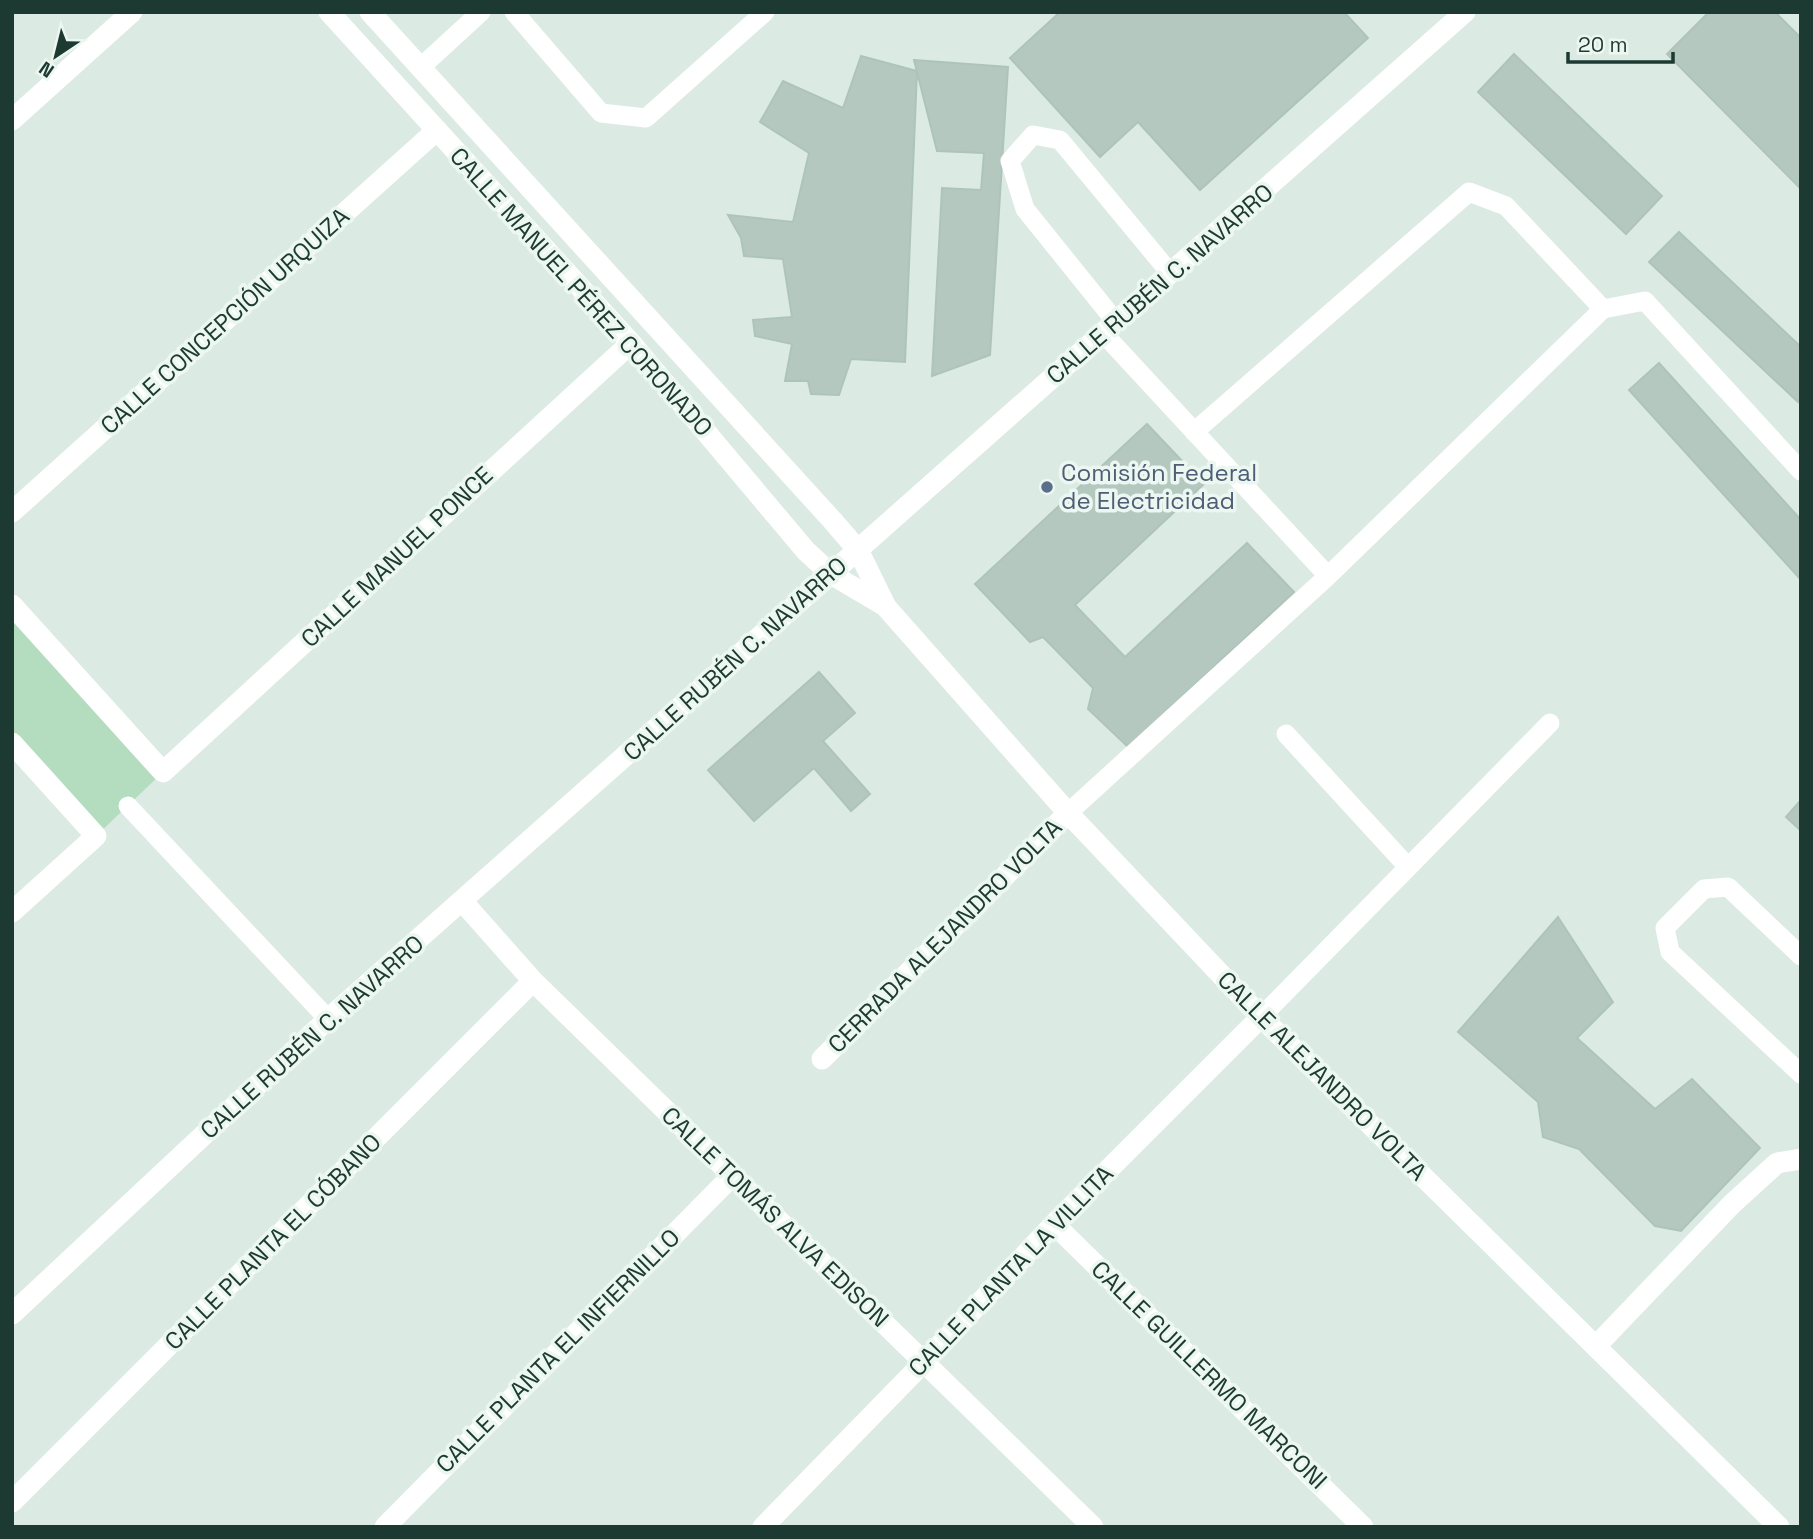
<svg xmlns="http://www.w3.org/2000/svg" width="1813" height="1539" viewBox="0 0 1813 1539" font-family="'Space Grotesk',sans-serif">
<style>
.green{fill:#b3ddbe}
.building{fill:#b4c8bf;stroke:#aec4bb;stroke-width:2}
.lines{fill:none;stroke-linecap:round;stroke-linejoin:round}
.service{stroke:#fff;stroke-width:19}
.minor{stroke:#fff;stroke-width:21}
.service-dot{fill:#5c6f8a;stroke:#ecf7f1;stroke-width:2.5}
.labels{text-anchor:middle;stroke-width:7;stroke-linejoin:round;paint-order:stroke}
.street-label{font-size:24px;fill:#1d3a32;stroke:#ecf7f1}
.service-label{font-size:24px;fill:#4e5e75;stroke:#ecf7f1;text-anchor:start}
</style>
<rect width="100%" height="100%" fill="#dceae4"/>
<path class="green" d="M12,604L163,772L96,836L12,743Z"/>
<path class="building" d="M1060,12H1344L1368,38L1200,190L1138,122L1100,157L1010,58Z
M1709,12H1775L1801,38V189L1667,54Z
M1514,54L1662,196L1626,234L1478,92Z
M861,56L917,71L905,362L851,359L839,395L811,394L808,381H785L792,344L755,336L753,320L792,317L783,259L744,256L741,238L728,215L793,222L809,153L760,122L783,81L843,108Z
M914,60L1008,67L990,355L932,376L942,188L981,190L984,153L937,151Z
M1679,232L1801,347V398L1798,402L1649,262Z
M1659,363L1801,520V580L1629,390Z
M1147,424L1204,484L1075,605L1125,657L1247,543L1294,592L1128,747L1088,709L1093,688L1043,637L1030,642L975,584Z
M819,672L855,713L823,741L870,794L851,811L814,768L754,821L708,770Z
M1801,800V831L1786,817Z
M1558,917L1613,1002L1577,1038L1655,1109L1692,1079L1760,1148L1681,1231L1655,1226L1579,1149L1543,1137L1538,1102L1458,1032Z"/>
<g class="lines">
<path class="service" d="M514,12L601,113L646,118L765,12
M420,68L481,12
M1116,322L1025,209L1010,161L1033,135L1060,140L1171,274
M1103,333L1328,576
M1194,432L1469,192L1506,206L1603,309
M1286,734L1408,867
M128,806L328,1019
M1068,813L1328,576L1603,309L1645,301L1801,471
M1801,956L1728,887L1704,889L1665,928L1670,952L1801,1074
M1261,1017L1550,723"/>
<path class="minor" d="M329,12L631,343L806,551L831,574L885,606
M370,12L832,520L858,550L886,607L1068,813L1261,1017L1779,1527
M12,120L132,12
M12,512L437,130
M12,605L163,772L631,343
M12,743L96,836L12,912
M463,902L533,981L1093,1527
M822,1059L1068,813
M1054,1224L1363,1527
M12,1314L328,1019L1465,12
M1596,1346L1732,1204L1777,1163L1801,1159
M12,1502L533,981
M385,1527L732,1176
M763,1527L924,1362L1054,1224L1261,1017"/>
</g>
<circle class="service-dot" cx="1047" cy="487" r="7"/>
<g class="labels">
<g class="street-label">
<text transform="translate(1160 284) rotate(-41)" y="8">CALLE RUBÉN C. NAVARRO</text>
<text transform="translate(581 292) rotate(48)" y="8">CALLE MANUEL PÉREZ CORONADO</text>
<text transform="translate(225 321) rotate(-42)" y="8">CALLE CONCEPCIÓN URQUIZA</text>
<text transform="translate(397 557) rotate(-43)" y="8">CALLE MANUEL PONCE</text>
<text transform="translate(735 659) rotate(-42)" y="8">CALLE RUBÉN C. NAVARRO</text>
<text transform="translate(945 936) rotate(-45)" y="8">CERRADA ALEJANDRO VOLTA</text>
<text transform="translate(312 1037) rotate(-42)" y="8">CALLE RUBÉN C. NAVARRO</text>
<text transform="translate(1322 1076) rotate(45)" y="8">CALLE ALEJANDRO VOLTA</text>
<text transform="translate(775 1217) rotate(44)" y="8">CALLE TOMÁS ALVA EDISON</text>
<text transform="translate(273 1242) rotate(-45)" y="8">CALLE PLANTA EL CÓBANO</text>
<text transform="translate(1011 1271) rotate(-46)" y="8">CALLE PLANTA LA VILLITA</text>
<text transform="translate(558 1351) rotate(-45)" y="8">CALLE PLANTA EL INFIERNILLO</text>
<text transform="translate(1209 1375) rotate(44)" y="8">CALLE GUILLERMO MARCONI</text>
</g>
<g class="service-label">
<text x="1061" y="481">Comisión Federal<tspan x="1061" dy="28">de Electricidad</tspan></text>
</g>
</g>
<rect width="1813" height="1539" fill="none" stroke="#1d3a32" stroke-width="28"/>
<g transform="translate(56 56) rotate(215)" stroke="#ecf7f1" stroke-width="5" paint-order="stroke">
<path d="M0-5L12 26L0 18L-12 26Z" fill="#1d3a32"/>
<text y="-10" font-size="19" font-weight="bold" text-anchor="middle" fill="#1d3a32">N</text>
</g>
<path d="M1568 52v10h105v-10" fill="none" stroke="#1d3a32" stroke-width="3.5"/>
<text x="1578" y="52" font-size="21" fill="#1d3a32" stroke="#ecf7f1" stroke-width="5" paint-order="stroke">20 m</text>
</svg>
